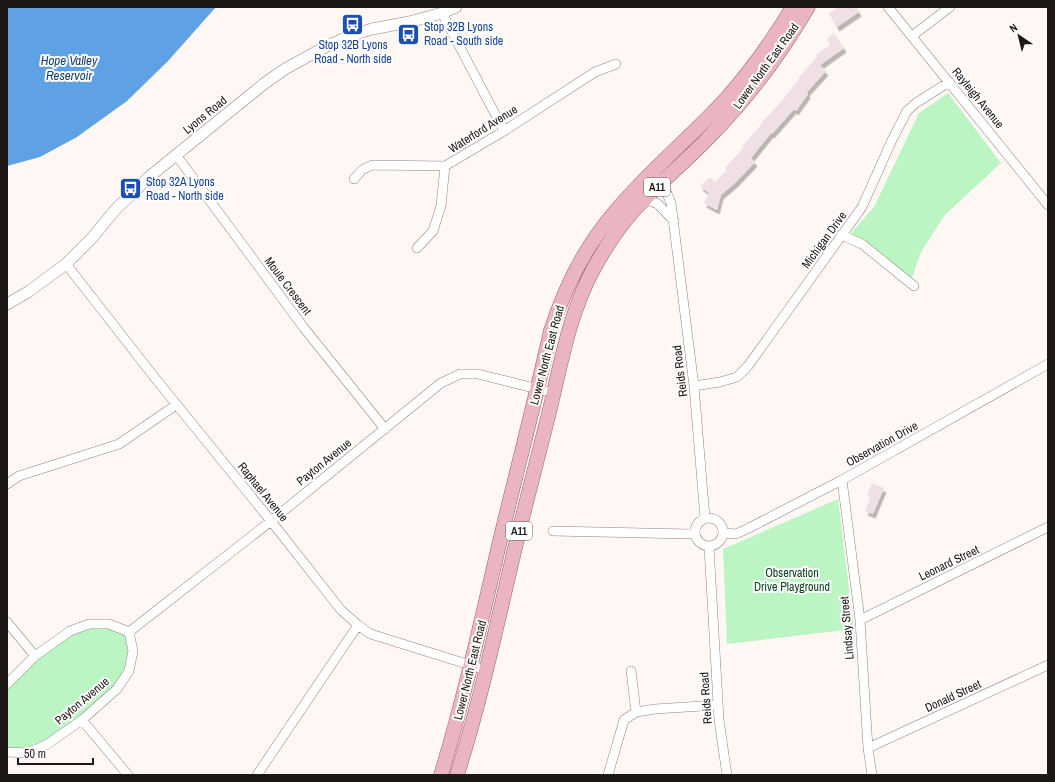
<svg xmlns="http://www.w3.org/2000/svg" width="1055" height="782" viewBox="0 0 1055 782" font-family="'Archivo Narrow',sans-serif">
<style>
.green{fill:#bcf5c4}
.water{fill:#5fa1e5}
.building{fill:#f0e0e6;filter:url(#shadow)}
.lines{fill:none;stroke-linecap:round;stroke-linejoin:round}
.minor-casing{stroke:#93847e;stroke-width:10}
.tertiary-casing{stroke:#93847e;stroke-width:12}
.primary-casing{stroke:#9a5d6a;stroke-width:15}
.minor{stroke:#fff;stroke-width:9}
.tertiary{stroke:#fff;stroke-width:11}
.primary{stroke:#ebb4c1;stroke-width:14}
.labels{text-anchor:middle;stroke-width:4;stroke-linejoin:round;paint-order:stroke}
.shield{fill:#fff;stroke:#615d5b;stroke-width:1}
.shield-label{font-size:11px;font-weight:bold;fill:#1d1715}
.transit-label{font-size:12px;fill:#164399;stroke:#fff;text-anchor:start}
.street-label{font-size:12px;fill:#1d1715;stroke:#fff}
.park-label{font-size:12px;fill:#054219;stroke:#fff}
.water-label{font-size:13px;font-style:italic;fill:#13426e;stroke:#fff}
</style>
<defs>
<filter id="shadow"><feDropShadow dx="2.5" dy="4.5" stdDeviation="0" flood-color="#0004"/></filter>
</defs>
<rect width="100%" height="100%" fill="#fef7f4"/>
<path class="green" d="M948,93L1001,163L945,215L921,252L912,278L851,233L874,207L919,113Z
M838,499L854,629L727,644L723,549Z
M89,624L129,632V671L82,720L27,753L7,752V684L35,656Z"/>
<path class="water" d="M7,7H216L168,61L127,101L77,137L40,157L7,166Z"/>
<path class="building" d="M838,7H856L859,12L837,27L829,13Z
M834,33L844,48L820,65L826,71L807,92L808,94L796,111L794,109L772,134L771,133L751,158L755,162L736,182L721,195L717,210L704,203L709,193L700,186L710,177L715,182L727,170L725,168L744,147L742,146L762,124L761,123L781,102L799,79L798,78L817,57L816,55L830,45L827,38Z
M872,483L884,488L873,514L865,511L871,497L867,495Z"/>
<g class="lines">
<defs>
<path id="minor" d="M888,7L1048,205
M442,13L504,131
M912,36L950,7
M176,155L304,328L385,429
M354,179L362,170L372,165L445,166L504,131L595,72L616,64
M657,180L666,191L671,203L694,386L705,518
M645,199L658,204L674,221
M841,235L862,244L914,286
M417,248L433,231L441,206L445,166
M66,264L155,378L271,521L341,610L358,625L369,633L374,635L486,670
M694,386L720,382L737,377L748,366L862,207L893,138L907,111L916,103L949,82
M842,480L860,620L868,748L872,775
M7,484L19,476L119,444L176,405
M695 532a14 14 0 1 1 28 0a14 14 0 1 1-28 0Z
M553,531L689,534L695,533
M724,533L736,534L747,529L842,480L1048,364
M709,547L719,720L727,775
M860,620L1048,527
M7,622L35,656
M129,632L271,521L441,383L460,374H478L554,393
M631,671L636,712
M7,684L35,656L70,631L89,624H109L129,632
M82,720L128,775
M868,748L1048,665
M7,752L27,753L46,745L82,720L117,689L129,671L133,651L129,632
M257,775L358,625
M608,775L624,720L636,712L655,709L718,705"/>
<path id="tertiary" d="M7,304L28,292L66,264L92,238L115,210L149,177L265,83L285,69L325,47L352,35L372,29L409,22L442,13L456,7"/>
<path id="primary" d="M441,775C464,699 481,622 499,545C516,473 535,402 551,330C565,287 585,247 614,213C648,172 689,139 725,100C751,71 773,40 793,7
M457,775C483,693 500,610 520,527C529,491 538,456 547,421C560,370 568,315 594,268C605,248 618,228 633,211C657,185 684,163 708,138C747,99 780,55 808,7"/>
</defs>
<use href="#minor" class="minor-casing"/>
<use href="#tertiary" class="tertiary-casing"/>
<use href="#primary" class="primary-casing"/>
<use href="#minor" class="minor"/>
<use href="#tertiary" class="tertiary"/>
<use href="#primary" class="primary"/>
</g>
<defs>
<symbol id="bus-square" viewBox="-11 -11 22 22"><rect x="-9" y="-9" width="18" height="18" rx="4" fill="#1a4fb4" stroke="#fff"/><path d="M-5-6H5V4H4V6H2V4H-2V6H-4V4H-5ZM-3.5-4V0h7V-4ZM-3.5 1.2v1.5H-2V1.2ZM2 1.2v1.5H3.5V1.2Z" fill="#fff"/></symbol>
</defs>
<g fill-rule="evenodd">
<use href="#bus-square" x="340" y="12" width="25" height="25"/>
<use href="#bus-square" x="396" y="22" width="25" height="25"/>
<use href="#bus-square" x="118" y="176" width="25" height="25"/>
</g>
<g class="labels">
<g class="shield">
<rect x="644" y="178" width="26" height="18" rx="3"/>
<rect x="506" y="522" width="26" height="18" rx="3"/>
</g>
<g class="shield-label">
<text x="657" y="191">A11</text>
<text x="519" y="535">A11</text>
</g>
<g class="transit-label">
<text x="424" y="31">Stop 32B Lyons<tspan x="424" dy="14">Road - South side</tspan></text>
<text x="353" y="49" text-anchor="middle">Stop 32B Lyons<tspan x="353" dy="14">Road - North side</tspan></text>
<text x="146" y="186">Stop 32A Lyons<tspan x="146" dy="14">Road - North side</tspan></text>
</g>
<g class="street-label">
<text transform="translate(766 66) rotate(-54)" y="4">Lower North East Road</text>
<text transform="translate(978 98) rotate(51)" y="4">Rayleigh Avenue</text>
<text transform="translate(205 115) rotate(-39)" y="4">Lyons Road</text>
<text transform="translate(483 129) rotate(-32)" y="4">Waterford Avenue</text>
<text transform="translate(824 240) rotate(-54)" y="4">Michigan Drive</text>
<text transform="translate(288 286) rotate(53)" y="4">Moule Crescent</text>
<text transform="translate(547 355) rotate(-75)" y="4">Lower North East Road</text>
<text transform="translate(680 371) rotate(-97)" y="4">Reids Road</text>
<text transform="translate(882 444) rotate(-29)" y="4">Observation Drive</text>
<text transform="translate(324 462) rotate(-39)" y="4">Payton Avenue</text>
<text transform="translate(263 492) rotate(51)" y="4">Raphael Avenue</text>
<text transform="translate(949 563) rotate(-26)" y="4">Leonard Street</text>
<text transform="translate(847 628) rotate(-95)" y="4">Lindsay Street</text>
<text transform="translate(470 670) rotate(-76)" y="4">Lower North East Road</text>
<text transform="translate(953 696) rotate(-25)" y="4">Donald Street</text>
<text transform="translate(706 698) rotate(-94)" y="4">Reids Road</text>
<text transform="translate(82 701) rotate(-40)" y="4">Payton Avenue</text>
</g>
<g class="park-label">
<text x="792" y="577">Observation<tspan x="792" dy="14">Drive Playground</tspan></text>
</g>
<g class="water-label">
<text x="69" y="65">Hope Valley<tspan x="69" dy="15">Reservoir</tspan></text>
</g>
</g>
<rect width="1055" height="782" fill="none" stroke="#1d1715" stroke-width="16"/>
<g transform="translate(1019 36) rotate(325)" stroke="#ffffff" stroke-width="3" paint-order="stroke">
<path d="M0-3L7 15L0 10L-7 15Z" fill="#1d1715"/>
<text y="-6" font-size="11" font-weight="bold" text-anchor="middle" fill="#1d1715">N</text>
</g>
<path d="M18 758v6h75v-6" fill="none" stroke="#1d1715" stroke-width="2"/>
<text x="24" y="758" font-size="12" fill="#1d1715" stroke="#ffffff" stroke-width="3" paint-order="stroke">50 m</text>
</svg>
